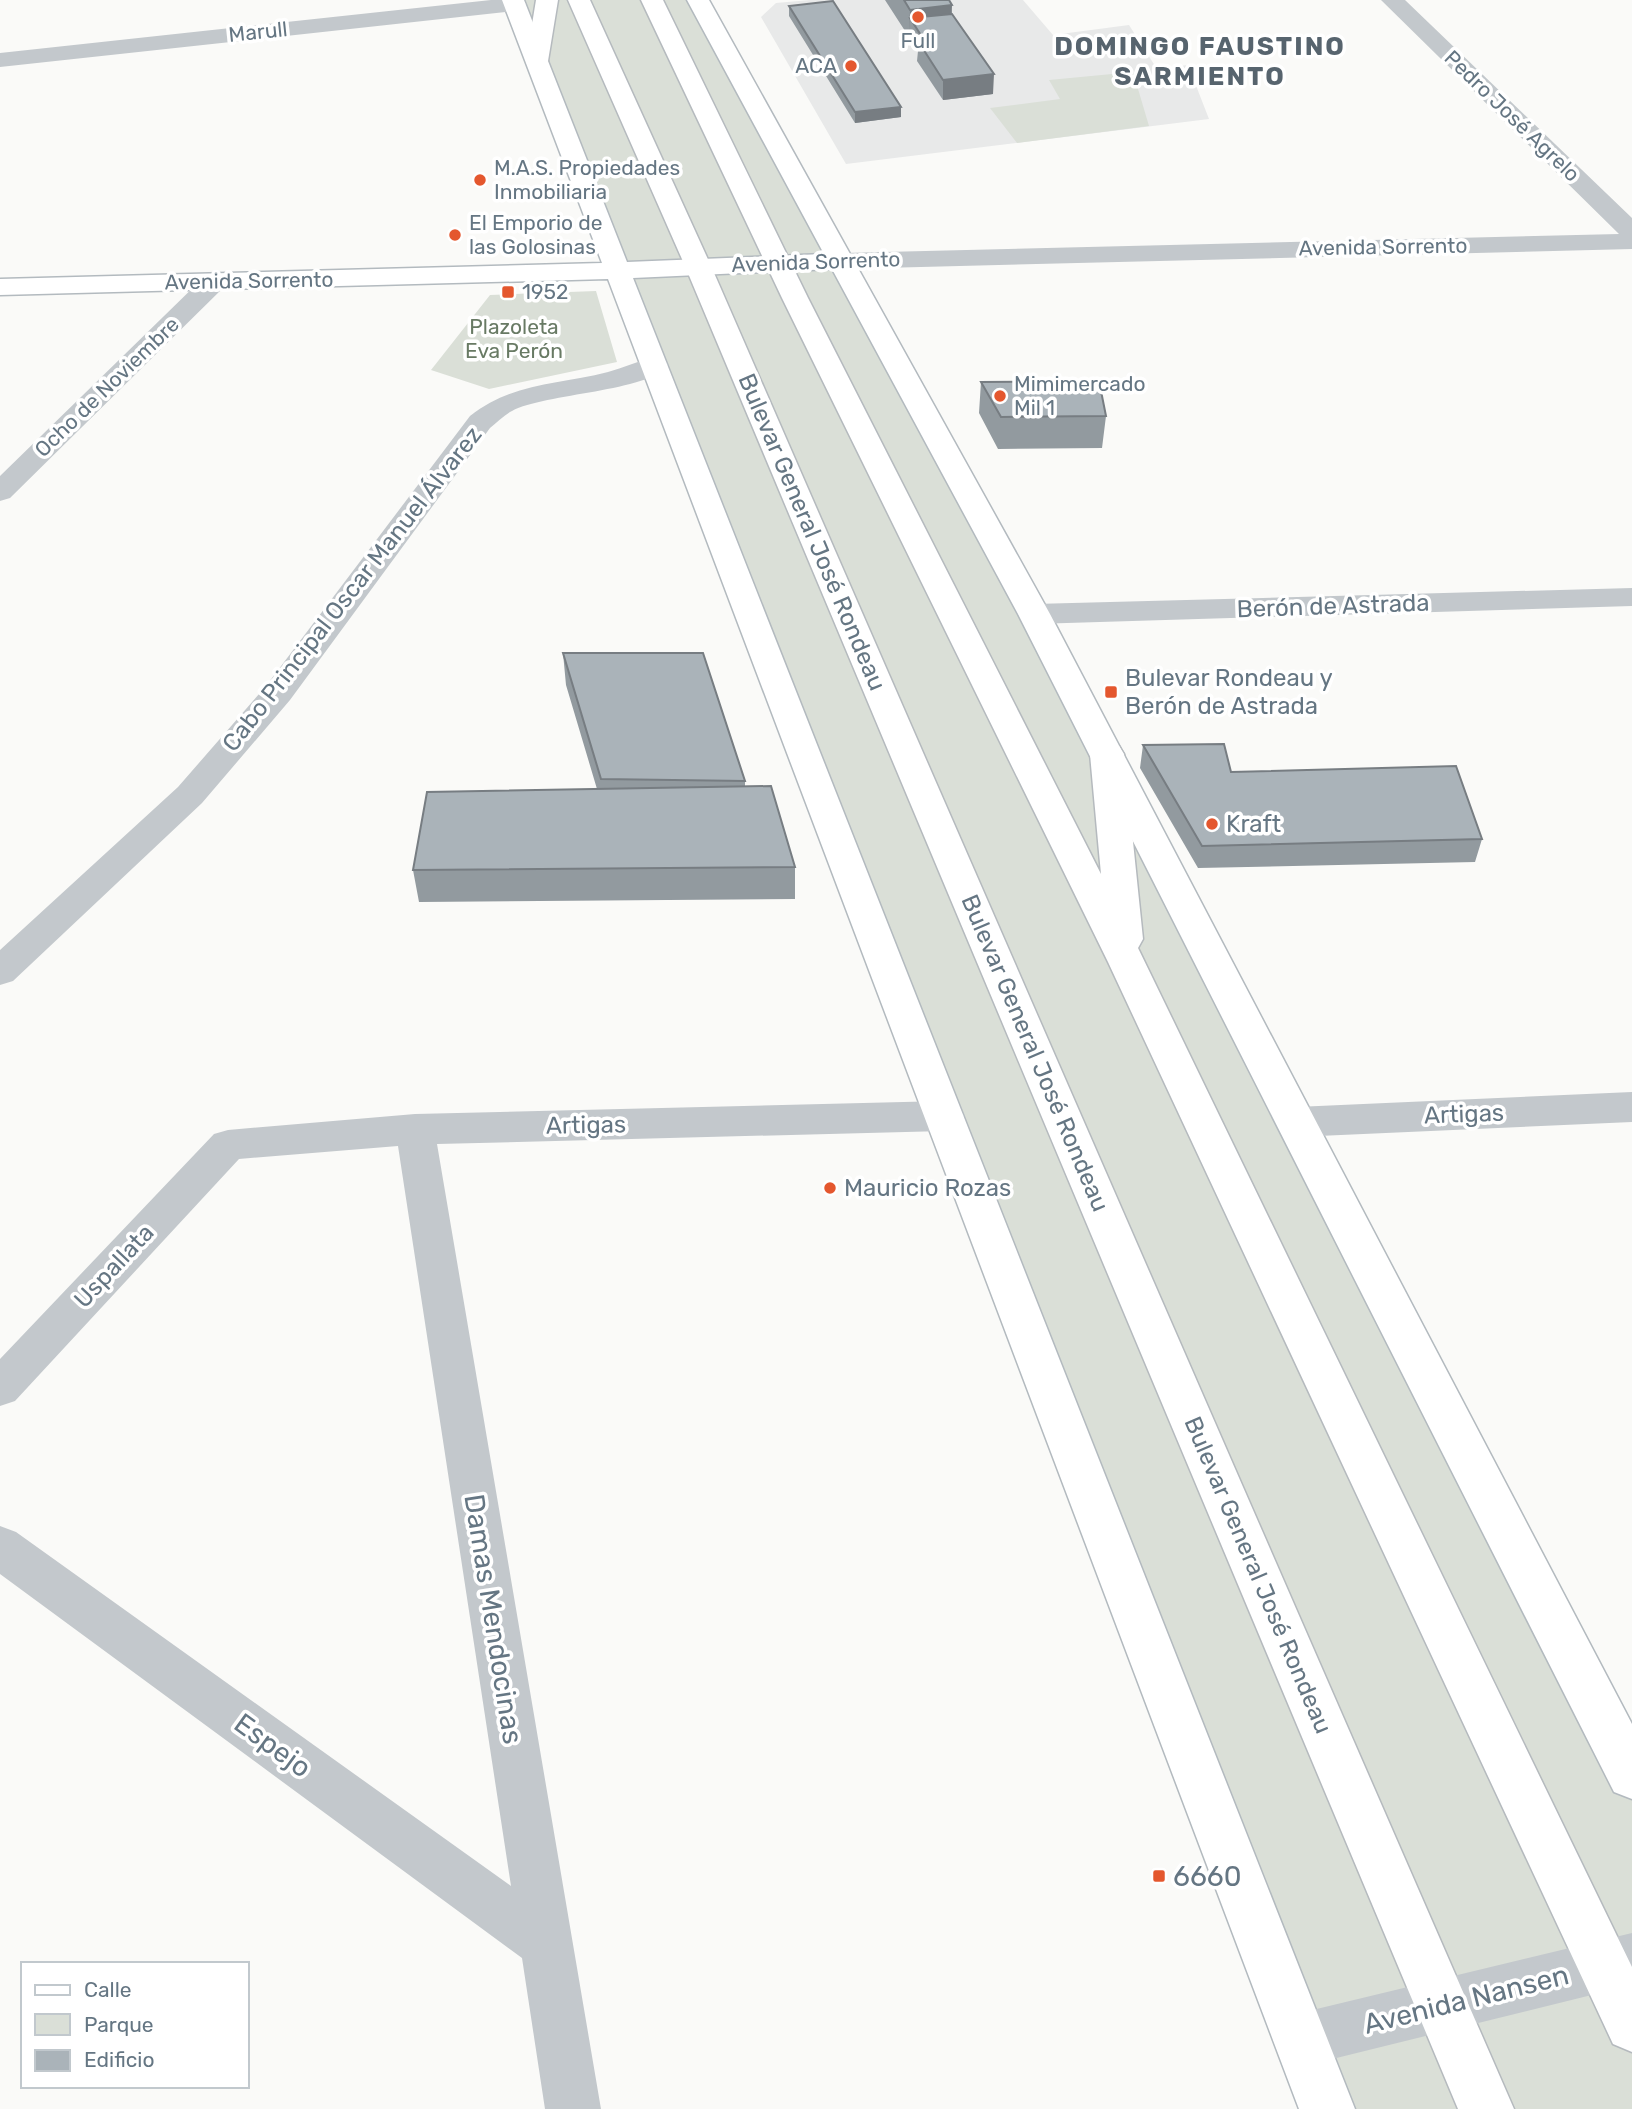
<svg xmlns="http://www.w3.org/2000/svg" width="1632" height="2109" viewBox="0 0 1632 2109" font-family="Rubik,sans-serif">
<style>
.built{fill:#e8e9e9}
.green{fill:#dadfd7}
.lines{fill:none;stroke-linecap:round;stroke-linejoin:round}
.secondary-casing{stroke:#b3babf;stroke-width:3}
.primary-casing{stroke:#b5babe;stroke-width:3}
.street{fill:#c3c8cc;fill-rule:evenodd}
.secondary{fill:#fff;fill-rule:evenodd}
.primary{fill:#fff;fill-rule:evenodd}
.wall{fill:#929a9f}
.shaded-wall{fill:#777d82}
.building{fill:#aab3b9;stroke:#777d82;stroke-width:2}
.poi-dot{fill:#e4572e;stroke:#fff;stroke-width:2.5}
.labels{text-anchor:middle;stroke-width:7;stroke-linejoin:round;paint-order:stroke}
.far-street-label{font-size:21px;fill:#657683;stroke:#fff}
.far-poi-label{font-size:21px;fill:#657683;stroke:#fff;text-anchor:start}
.far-park-label{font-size:21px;fill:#687a64;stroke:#fff}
.street-label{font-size:24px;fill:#657683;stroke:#fff}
.poi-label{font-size:24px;fill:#657683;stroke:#fff;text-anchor:start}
.far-district-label{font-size:26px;font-weight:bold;letter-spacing:2px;fill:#57646e;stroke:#fff}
.near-street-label{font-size:28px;fill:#657683;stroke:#fff}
.near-poi-label{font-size:28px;fill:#657683;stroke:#fff;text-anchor:start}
</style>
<rect width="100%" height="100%" fill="#fafaf8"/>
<path class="built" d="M810,0H1023L1053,35L1129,25L1157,69L1188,65L1209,119L846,164L761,17L776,3Z"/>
<path class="green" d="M513,0H698L1632,1775V2109H1327Z
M1133,72L1149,126L1017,143L990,108L1060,99L1049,80Z
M596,291L617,362L489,389L431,370L490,295Z"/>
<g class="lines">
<defs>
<path id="secondary" d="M502,0H524L627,262L824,254L687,0H709L1050,614L1632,1724V1799L1614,1792L1018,614L832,269L633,278L1355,2109H1299L608,279L0,295V279L602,263Z"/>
<path id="primary" d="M536,0H558L548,61L537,68L526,61Z
M568,0H590L711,266L1514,2109H1458L685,266Z
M641,0H663L808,298L1101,874L1090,754L1095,746L1107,743L1119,746L1124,754L1143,939L1138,948L1632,1967V2052L1613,2044L1108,962L782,298Z"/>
</defs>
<use href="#secondary" class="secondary-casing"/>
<use href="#primary" class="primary-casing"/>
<path class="street" d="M491,0H523L526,4L515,11L0,67V53Z
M1381,0H1405L1632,218V249L843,269L834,267L830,261L834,255L843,253L1619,234Z
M213,275L222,277L226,283L222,289L10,498L0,501V476L204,277Z
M654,357L664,359L668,365C649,392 545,393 512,411C504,415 497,423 490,428L290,700L202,803L13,981L0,985V950L178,787L266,686L470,416C514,382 557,385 608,372C623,368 638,361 654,357Z
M1632,588V606L1034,624L1023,621L1018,614L1023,607L1034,604Z
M1632,1092V1122L1296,1137L1282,1133L1276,1122L1282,1111L1296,1107Z
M944,1101L958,1105L964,1116L958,1127L944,1131L437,1144L601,2109H545L522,1958L0,1574V1526L16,1532L511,1886L398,1146L239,1159L15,1401L0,1406V1359L214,1134L228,1130L415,1114Z
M1632,1933V1985L1300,2067L1281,2059L1273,2040L1281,2021L1300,2013Z"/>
<use href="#secondary" class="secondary"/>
<use href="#primary" class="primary"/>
</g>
<path class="wall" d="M885,0H949L952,14L993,94L943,100L917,61L918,51Z
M789,6L901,107V117L855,123L789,16Z
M981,382L1106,416L1102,448L998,449L979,413Z
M563,653L745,781V786L795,867V899L419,902L413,870L597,789L566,685Z
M1143,745L1231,772L1482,839L1475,862L1198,868L1140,768Z"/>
<path class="shaded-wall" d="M952,5L951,33L910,18L909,38L910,10Z
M994,74L993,94L943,100V80Z
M901,107V117L855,123V112Z"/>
<path class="building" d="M904,0H949L952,5L910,10Z
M833,1L901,107L855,112L789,6Z
M952,14L994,74L943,80L918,41L924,40L910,18Z
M1099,381L1106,416L1001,417L981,382Z
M563,653H703L745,781L601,779Z
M1224,744L1231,772L1456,766L1482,839L1202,846L1143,745Z
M771,786L795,867L413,870L427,792Z"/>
<g class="poi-dot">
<circle cx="918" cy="17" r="7"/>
<circle cx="851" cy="66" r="7"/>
<circle cx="480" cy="180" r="7"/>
<circle cx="455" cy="235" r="7"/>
<rect x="501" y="285" width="14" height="14" rx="3.5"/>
<circle cx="1000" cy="396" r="7"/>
<rect x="1104" y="685" width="14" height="14" rx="3.5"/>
<circle cx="1212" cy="824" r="7"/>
<circle cx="830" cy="1188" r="7"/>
<rect x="1152" y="1869" width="14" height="14" rx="3.5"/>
</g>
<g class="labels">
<g class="far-street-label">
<text transform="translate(258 32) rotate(-6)" y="7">Marull</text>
<text transform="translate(1512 116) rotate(44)" y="7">Pedro José Agrelo</text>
<text transform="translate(1383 247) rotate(-1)" y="7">Avenida Sorrento</text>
<text transform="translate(816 262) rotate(-2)" y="7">Avenida Sorrento</text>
<text transform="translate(249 281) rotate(-1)" y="7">Avenida Sorrento</text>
<text transform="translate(107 387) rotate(-44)" y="7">Ocho de Noviembre</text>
</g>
<g class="far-poi-label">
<text x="918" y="48" text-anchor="middle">Full</text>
<text x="837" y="73" text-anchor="end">ACA</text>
<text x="494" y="175">M.A.S. Propiedades<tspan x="494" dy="24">Inmobiliaria</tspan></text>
<text x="469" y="230">El Emporio de<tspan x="469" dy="24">las Golosinas</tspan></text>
<text x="522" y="299">1952</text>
<text x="1014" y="391">Mimimercado<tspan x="1014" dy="24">Mil 1</tspan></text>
</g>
<g class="far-park-label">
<text x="514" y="334">Plazoleta<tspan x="514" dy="24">Eva Perón</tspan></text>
</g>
<g class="street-label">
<text transform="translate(812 532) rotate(67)" y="8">Bulevar General José Rondeau</text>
<text transform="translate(352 589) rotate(-52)" y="8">Cabo Principal Oscar Manuel Álvarez</text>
<text transform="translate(1333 606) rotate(-2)" y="8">Berón de Astrada</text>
<text transform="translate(1035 1053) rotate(67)" y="8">Bulevar General José Rondeau</text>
<text transform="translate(1464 1114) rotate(-2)" y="8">Artigas</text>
<text transform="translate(586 1125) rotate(-1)" y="8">Artigas</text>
<text transform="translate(114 1266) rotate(-47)" y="8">Uspallata</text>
<text transform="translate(1258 1575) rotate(67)" y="8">Bulevar General José Rondeau</text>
</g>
<g class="poi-label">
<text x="1125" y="686">Bulevar Rondeau y<tspan x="1125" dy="28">Berón de Astrada</tspan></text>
<text x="1226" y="832">Kraft</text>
<text x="844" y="1196">Mauricio Rozas</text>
</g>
<g class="far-district-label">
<text x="1200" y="55">DOMINGO FAUSTINO<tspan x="1200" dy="30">SARMIENTO</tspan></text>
</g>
<g class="near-street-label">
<text transform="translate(494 1619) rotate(81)" y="10">Damas Mendocinas</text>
<text transform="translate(273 1745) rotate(36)" y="10">Espejo</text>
<text transform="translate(1466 1999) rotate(-14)" y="10">Avenida Nansen</text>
</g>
<g class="near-poi-label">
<text x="1173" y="1886">6660</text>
</g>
</g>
<rect x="21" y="1962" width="228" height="126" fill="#ffffff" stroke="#c1c8cd" stroke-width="2"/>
<rect x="35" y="1985" width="35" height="10" fill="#ffffff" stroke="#c1c8cd" stroke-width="2"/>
<text x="84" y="1997" font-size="21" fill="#657683">Calle</text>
<rect x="35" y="2014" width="35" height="21" fill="#dadfd7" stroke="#c1c8cd" stroke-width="2"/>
<text x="84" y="2032" font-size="21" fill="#657683">Parque</text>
<rect x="35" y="2050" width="35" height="21" fill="#aab3b9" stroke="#c1c8cd" stroke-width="2"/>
<text x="84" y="2067" font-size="21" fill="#657683">Edificio</text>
</svg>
